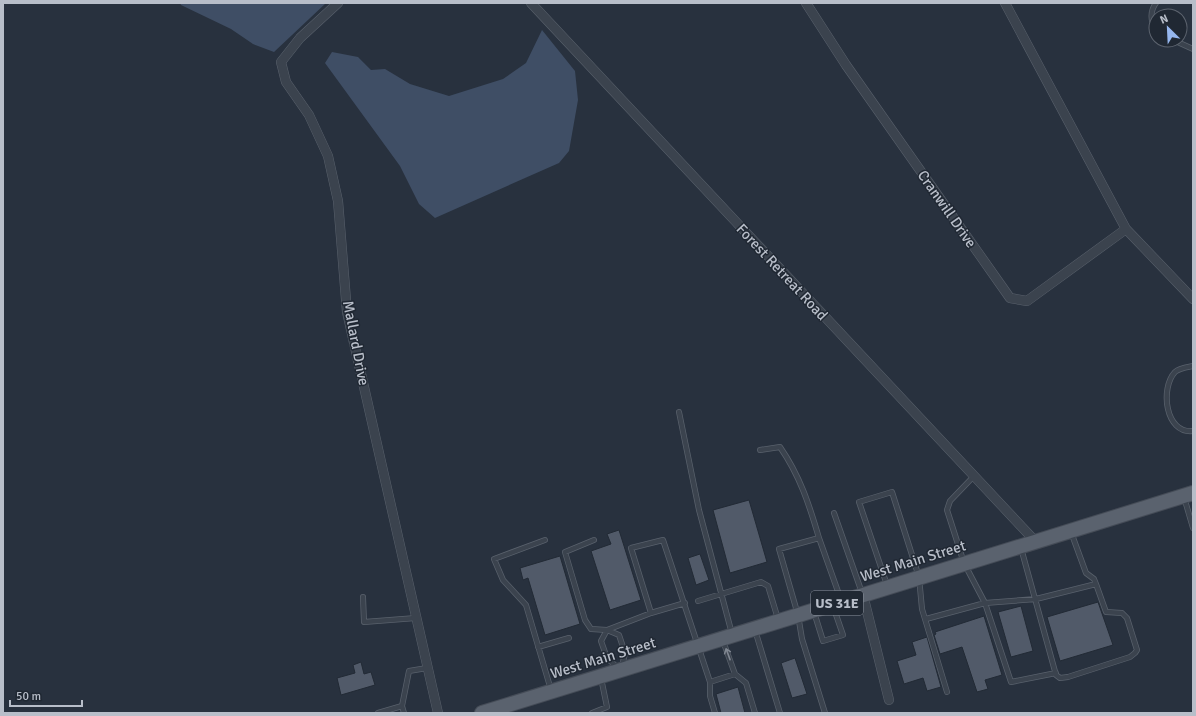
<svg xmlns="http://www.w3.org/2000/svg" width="1196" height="716" viewBox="0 0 1196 716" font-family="Signika,sans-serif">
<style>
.water{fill:#3f4e65}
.building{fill:#515a69;stroke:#222a35}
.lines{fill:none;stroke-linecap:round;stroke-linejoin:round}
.service-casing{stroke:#59616c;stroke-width:6}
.minor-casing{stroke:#59616c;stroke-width:10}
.primary-casing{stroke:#454c57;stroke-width:16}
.service{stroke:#3b434e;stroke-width:4.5}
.minor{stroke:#3b434e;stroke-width:9}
.primary{stroke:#5a626e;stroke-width:14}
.oneway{stroke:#808792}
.labels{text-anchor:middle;stroke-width:3;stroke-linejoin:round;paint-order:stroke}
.shield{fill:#202833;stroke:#8a919c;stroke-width:1}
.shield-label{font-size:14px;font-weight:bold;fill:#b8bec9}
.street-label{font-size:15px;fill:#b8bec9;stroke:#202833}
</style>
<rect width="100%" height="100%" fill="#28313e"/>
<path class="water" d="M180,3H326L274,52L253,44L231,29L181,5Z
M542,30L575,71L578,100L569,151L559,163L435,218L419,204L400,166L325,63L332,52L358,57L371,70L385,69L410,84L449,96L503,79L526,63Z"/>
<path class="building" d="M749,500L767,562L730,573L713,510Z
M619,530L641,600L610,610L591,551L611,544L607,534Z
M700,554L709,580L696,585L688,558Z
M560,556L580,624L545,635L528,578L523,580L520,568Z
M1098,602L1113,645L1060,661L1047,617Z
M1021,606L1033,651L1011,657L998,612Z
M984,616L1002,675L985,680L988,689L977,692L962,647L940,654L934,635L936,634L935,632Z
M927,637L941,687L927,691L923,678L904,684L897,661L916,655L912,642Z
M795,658L807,694L792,698L781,663Z
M361,662L364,674L371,672L375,685L341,695L337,678L355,673L353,665Z
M738,687L745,713H721L716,694Z"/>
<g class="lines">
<defs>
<path id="service" d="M1156,3C1150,11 1150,21 1156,29
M1173,40L1193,49
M1193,366C1188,367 1179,368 1175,372C1160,388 1165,434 1193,431
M679,412L699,510L732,634
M760,450L780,447C800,476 809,504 819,538
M974,476L950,501L947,510L964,563L985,603L1036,599L1096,584
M1184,497L1193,528
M834,513L862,593
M545,540L494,559L503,580L526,605L551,690
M594,540L565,552L585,620L591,629L607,630L619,635L625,653L622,667
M1021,548L1056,675L1060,678L1068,677L1130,657L1135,653L1137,650L1127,618L1122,613L1106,612L1096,584L1094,579L1086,573L1071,532
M887,585L859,502L892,492L919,577L922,609L947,692
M363,597L364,622L416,618
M698,601L761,582L768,586L778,619
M814,612L823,641L843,635L833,606
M651,613L685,603
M926,619L985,603L1011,682L1056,673
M755,630L780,713
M723,641L735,674L746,683L755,713
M538,647L569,638
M618,668L607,658L601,641L607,630L651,613L631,548L663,540L710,682V696L715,713
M710,682L735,674
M402,706L409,671L427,668
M378,713L402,706L404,713
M592,713L607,707L601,678
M825,713L802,639L798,615L779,549L819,538L841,600"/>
<path id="minor" d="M338,3L300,38L281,62L286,82L309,115L328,156L338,201L347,312L438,713
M531,3L1035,541
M806,3L846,65L1010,298L1027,301L1126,229
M1005,3L1126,229L1193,299
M863,595L889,700"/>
<path id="primary" d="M482,713L1193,493"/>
</defs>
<use href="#service" class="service-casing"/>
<use href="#minor" class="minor-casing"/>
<use href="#primary" class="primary-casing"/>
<use href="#service" class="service"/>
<use href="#minor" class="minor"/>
<use href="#primary" class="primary"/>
</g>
<defs><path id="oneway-shaft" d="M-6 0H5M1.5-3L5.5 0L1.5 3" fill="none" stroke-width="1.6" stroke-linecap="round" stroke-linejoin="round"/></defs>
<use class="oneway" href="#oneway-shaft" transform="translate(728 654) rotate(-110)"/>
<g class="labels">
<rect class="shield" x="811" y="591" width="52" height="24" rx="3"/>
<g class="shield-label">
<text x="837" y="608">US 31E</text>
</g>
<g class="street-label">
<text transform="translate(947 209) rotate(55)" y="5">Cranwill Drive</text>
<text transform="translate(782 272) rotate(47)" y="5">Forest Retreat Road</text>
<text transform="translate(356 343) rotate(79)" y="5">Mallard Drive</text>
<text transform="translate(913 561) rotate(-17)" y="5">West Main Street</text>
<text transform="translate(603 658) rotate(-17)" y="5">West Main Street</text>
</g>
</g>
<rect width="1196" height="716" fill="none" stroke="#b8bec9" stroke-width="8"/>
<g transform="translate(1168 28) rotate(336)"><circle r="19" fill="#202833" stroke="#5d646f"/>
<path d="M0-3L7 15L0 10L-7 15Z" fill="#96b7ef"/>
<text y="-6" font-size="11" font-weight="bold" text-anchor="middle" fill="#b8bec9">N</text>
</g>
<path d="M10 700v6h72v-6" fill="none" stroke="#b8bec9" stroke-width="2"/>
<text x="16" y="700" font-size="12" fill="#b8bec9" stroke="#202833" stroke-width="3" paint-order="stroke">50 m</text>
</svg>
